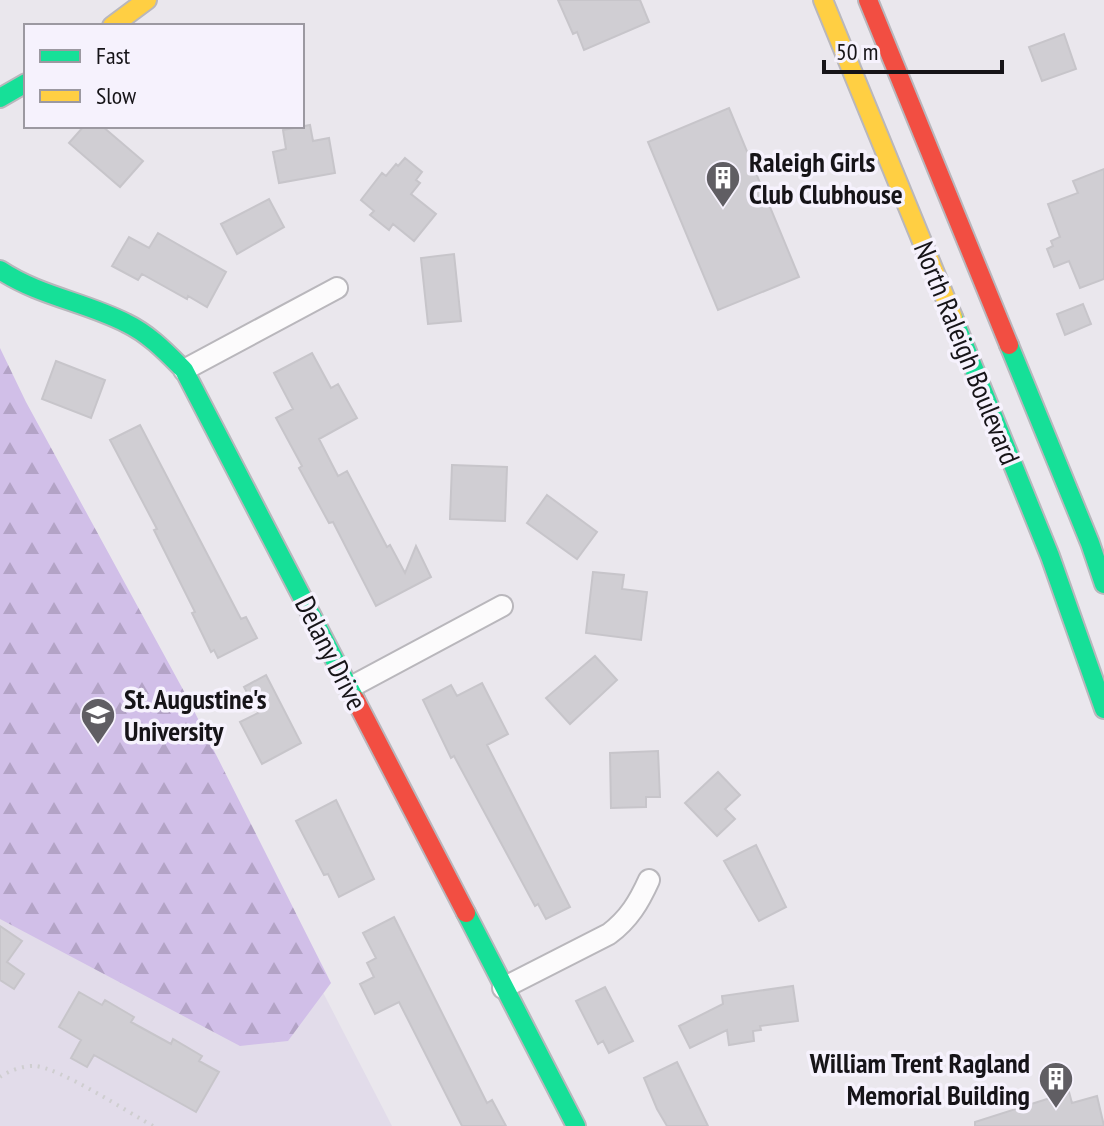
<svg xmlns="http://www.w3.org/2000/svg" width="1104" height="1126" viewBox="0 0 1104 1126" font-family="'PT Sans Narrow',sans-serif">
<style>
.built{fill:#e2dcea}
.forest{fill:url(#forest-firs)}
.building{fill:#d0ced3;stroke:#c7c5ca;stroke-width:2}
.lines{fill:none;stroke-linecap:round;stroke-linejoin:round}
.street-casing{stroke:#b9b7bc;stroke-width:24}
.fast-casing{stroke:#b9b7bc;stroke-width:22}
.slow-casing{stroke:#b9b7bc;stroke-width:22}
.jam-casing{stroke:#b9b7bc;stroke-width:22}
.path{stroke:#cfced0;stroke-width:4;stroke-dasharray:2 6;stroke-linecap:butt}
.street{stroke:#fcfbfc;stroke-width:20}
.fast{stroke:#16e098;stroke-width:18}
.slow{stroke:#ffcf43;stroke-width:18}
.jam{stroke:#f24e42;stroke-width:18}
.labels{text-anchor:middle;stroke-width:7;stroke-linejoin:round;paint-order:stroke}
.poi-label{font-size:28px;font-weight:bold;fill:#161418;stroke:#f6f2fd;text-anchor:start}
.street-label{font-size:28px;fill:#161418;stroke:#f6f2fd}
</style>
<defs>
<pattern id="forest-firs" width="22" height="20" patternUnits="userSpaceOnUse" patternTransform="scale(2)"><rect width="22" height="20" fill="#d1bfe8"/><path d="M5 1l3.5 6h-7zM16 11l3.5 6h-7z" fill="#b3a3c6"/></pattern>
</defs>
<rect width="100%" height="100%" fill="#eae7ed"/>
<path class="built" d="M0,367L392,1126H0Z"/>
<path class="forest" d="M0,348L26,402L186,695L331,983L288,1041L240,1046L0,919Z"/>
<path class="building" d="M558,0H640L649,22L584,50L577,32L573,34Z
M1064,34L1076,69L1042,81L1029,47Z
M729,108L799,277L718,310L648,142Z
M310,125L313,141L329,138L335,173L279,183L273,152L286,149L283,130Z
M84,126H102L143,161L120,187L69,143Z
M405,158L422,172L416,180L420,183L411,194L436,214L414,241L393,224L389,230L370,215L374,211L361,200L382,173L386,176L396,164L398,166Z
M1104,169V279L1080,288L1069,261L1054,267L1047,249L1053,246L1051,241L1060,237L1048,204L1078,193L1073,181Z
M269,199L284,227L237,254L221,224Z
M158,233L226,272L207,307L188,296L187,299L142,274L138,280L112,266L129,237L149,248Z
M454,254L461,321L428,324L421,258Z
M1083,304L1091,324L1065,335L1057,314Z
M312,353L331,388L338,384L357,418L319,439L338,476L347,471L387,547L390,545L405,573L416,546L431,577L376,606L333,522L329,523L299,468L302,466L276,418L293,409L274,373Z
M56,361L105,380L91,418L42,399Z
M140,425L241,619L246,617L257,638L218,658L214,650L211,652L192,613L195,612L154,530L157,529L110,440Z
M452,465L507,467L505,521L450,519Z
M547,495L597,532L577,559L527,523Z
M593,572L624,575L622,589L647,592L641,640L586,633Z
M595,656L617,680L570,724L546,698Z
M266,675L301,743L262,764L240,722L258,713L244,687Z
M482,683L508,734L487,745L570,907L546,919L538,904L535,906L454,756L451,758L423,700L451,685L457,696Z
M658,751L660,797H646V807L611,808L610,753Z
M718,772L740,795L725,809L735,819L717,836L685,803Z
M336,800L374,879L339,897L328,874L324,875L296,821Z
M756,845L786,907L759,921L724,861Z
M394,917L487,1103L492,1100L506,1126H462L399,1002L375,1014L360,984L374,977L367,963L376,958L363,933Z
M0,926L22,941L7,962L24,974L14,989L0,980Z
M793,986L798,1021L760,1026L761,1030L753,1031L754,1041L729,1045L727,1030L690,1048L679,1026L723,1004L722,996Z
M605,987L633,1041L609,1053L603,1041L598,1044L576,1001Z
M79,992L102,1005L105,1000L134,1017L131,1022L171,1044L173,1039L202,1056L199,1061L219,1072L196,1112L94,1055L87,1067L71,1058L81,1040L59,1027Z
M677,1062L708,1126H667L657,1109L644,1078Z
M1069,1092L1072,1103L1097,1096L1104,1126H975V1122Z"/>
<g class="lines">
<defs>
<path id="street" d="M184,370L337,288
M349,688L502,606
M503,988L609,934C629,919 639,902 649,880"/>
<path id="fast" d="M0,98L26,83
M0,270C39,296 85,302 126,323C149,334 166,352 184,370L355,699
M953,317L1050,556L1104,709
M1009,345L1090,543L1104,584
M466,913L576,1126"/>
<path id="slow" d="M823,0L953,317
M112,26L147,0"/>
<path id="jam" d="M868,0L1009,345
M355,699L466,913"/>
</defs>
<use href="#street" class="street-casing"/>
<use href="#fast" class="fast-casing"/>
<use href="#slow" class="slow-casing"/>
<use href="#jam" class="jam-casing"/>
<path class="path" d="M0,1077C8,1071 25,1065 35,1066C60,1068 128,1112 153,1126"/>
<use href="#street" class="street"/>
<use href="#fast" class="fast"/>
<use href="#slow" class="slow"/>
<use href="#jam" class="jam"/>
</g>
<defs>
<symbol id="building-pin" viewBox="-11 -11 22 30"><path d="M0 17L-7.5 6A9.5 9.5 0 1 1 7.5 6Z" fill="#605e63" stroke="#f6f2fd"/><path d="M-4-6H4V6H1V3H-1V6H-4ZM-2.5-4.3h1.7v1.8h-1.7ZM.8-4.3h1.7v1.8H.8ZM-2.5-1h1.7V.8h-1.7ZM.8-1h1.7V.8H.8Z" fill="#fff"/></symbol>
<symbol id="university-pin" viewBox="-11 -11 22 30"><path d="M0 17L-7.5 6A9.5 9.5 0 1 1 7.5 6Z" fill="#605e63" stroke="#f6f2fd"/><path d="M0-5L7-2L0 1L-7-2ZM-4 1L0 2.5L4 1V4Q0 6-4 4Z" fill="#fff"/></symbol>
</defs>
<g fill-rule="evenodd">
<use href="#building-pin" x="703" y="158" width="40" height="54"/>
<use href="#university-pin" x="78" y="695" width="40" height="54"/>
<use href="#building-pin" x="1036" y="1059" width="40" height="54"/>
</g>
<g class="labels">
<g class="poi-label">
<text x="749" y="172">Raleigh Girls<tspan x="749" dy="32">Club Clubhouse</tspan></text>
<text x="124" y="709">St. Augustine's<tspan x="124" dy="32">University</tspan></text>
<text x="1030" y="1073" text-anchor="end">William Trent Ragland<tspan x="1030" dy="32">Memorial Building</tspan></text>
</g>
<g class="street-label">
<text transform="translate(967 353) rotate(68)" y="10">North Raleigh Boulevard</text>
<text transform="translate(331 653) rotate(63)" y="10">Delany Drive</text>
</g>
</g>
<rect x="24" y="24" width="280" height="104" fill="#f6f2fd" stroke="#9c99a1" stroke-width="2"/>
<rect x="40" y="50" width="40" height="12" fill="#16e098" stroke="#9c99a1" stroke-width="2"/>
<text x="96" y="64" font-size="24" fill="#161418">Fast</text>
<rect x="40" y="90" width="40" height="12" fill="#ffcf43" stroke="#9c99a1" stroke-width="2"/>
<text x="96" y="104" font-size="24" fill="#161418">Slow</text>
<path d="M824 60v12h178v-12" fill="none" stroke="#161418" stroke-width="4"/>
<text x="836" y="60" font-size="24" fill="#161418" stroke="#f6f2fd" stroke-width="6" paint-order="stroke">50 m</text>
</svg>
